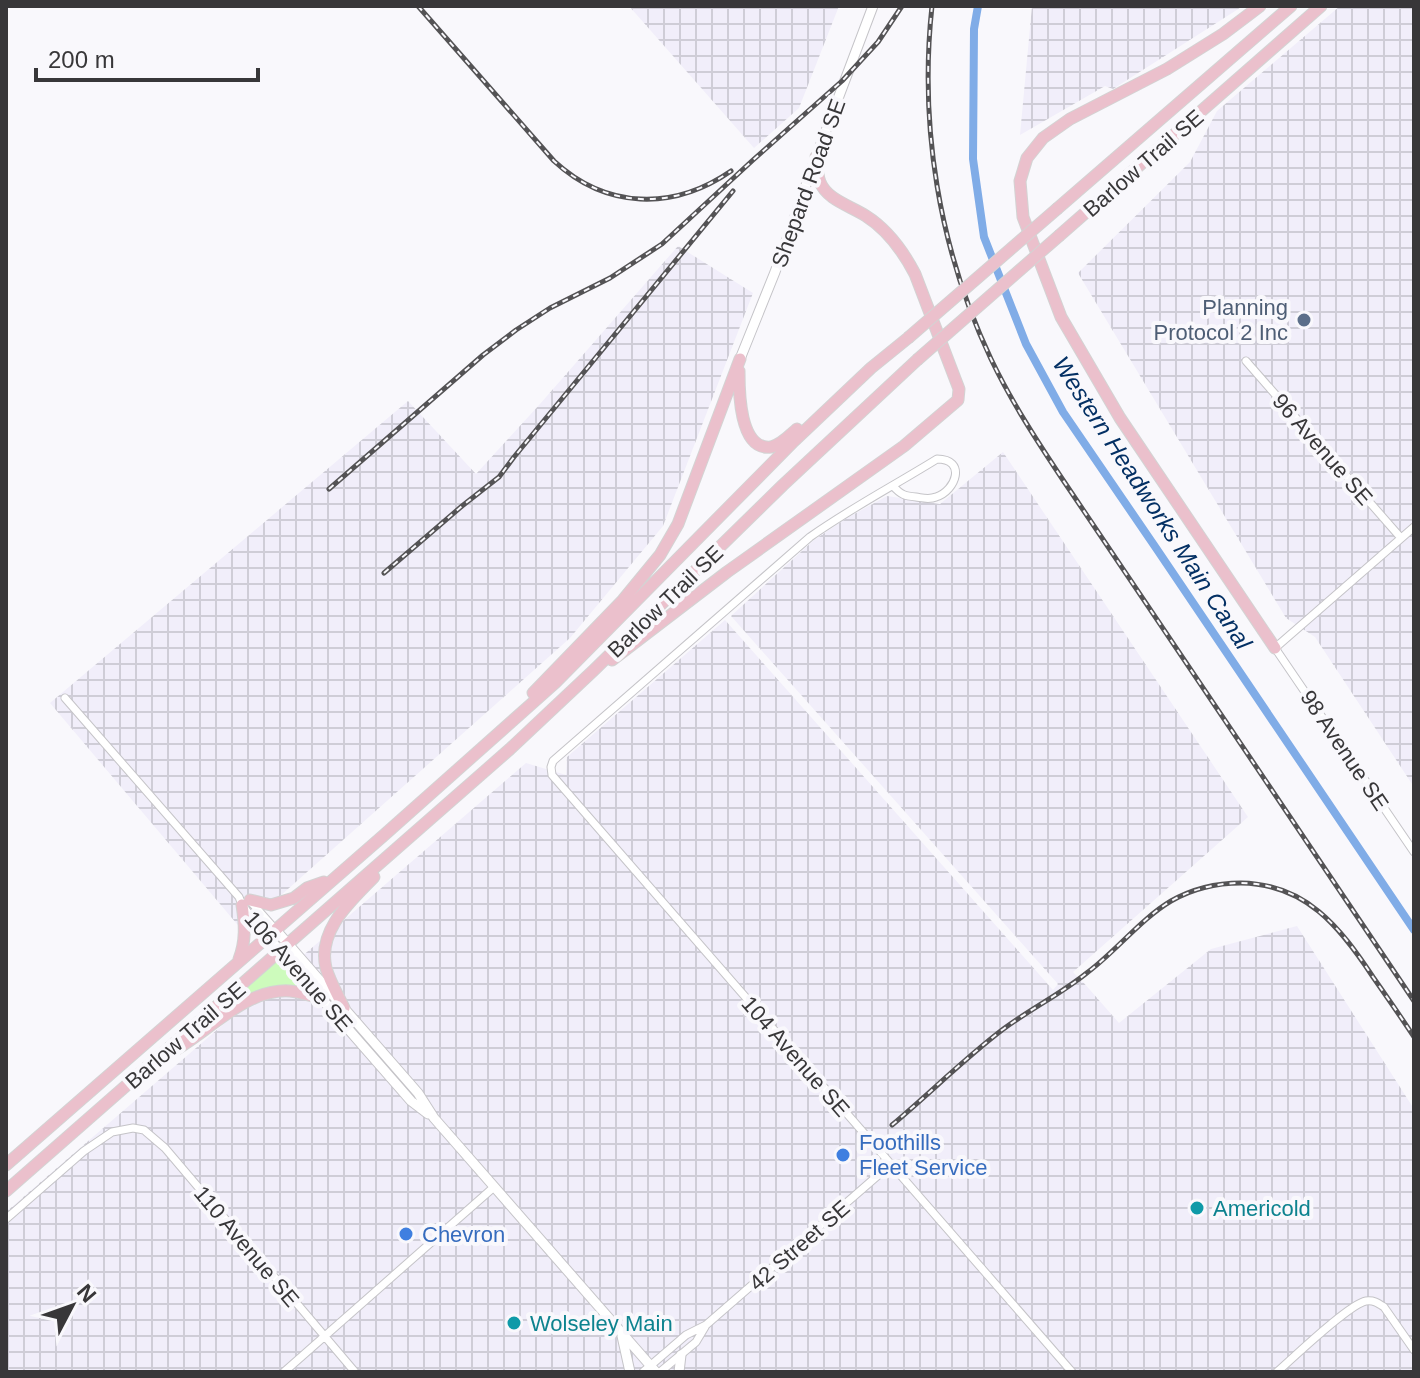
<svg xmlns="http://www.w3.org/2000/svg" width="1420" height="1378" viewBox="0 0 1420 1378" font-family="Helvetica,sans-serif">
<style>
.industrial{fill:url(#industrial-grid)}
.grass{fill:url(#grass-tufts)}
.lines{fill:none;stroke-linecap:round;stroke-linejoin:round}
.canal{stroke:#80ace7;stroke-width:8}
.minor-casing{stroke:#c5c4c8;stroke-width:9}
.tertiary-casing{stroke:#c5c4c8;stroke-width:11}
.primary-casing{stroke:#d3d3d3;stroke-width:13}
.minor{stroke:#fff;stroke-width:7}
.tertiary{stroke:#fff;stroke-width:9}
.primary{stroke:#ebc0cc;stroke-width:11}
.rail-casing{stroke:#545355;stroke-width:5}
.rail{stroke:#f9f8fc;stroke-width:2;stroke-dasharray:6;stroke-linecap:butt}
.primary-bridge-casing{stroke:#d3d3d3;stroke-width:13;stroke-linecap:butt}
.primary-bridge{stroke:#ebc0cc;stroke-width:11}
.service-dot{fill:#5c6f8a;stroke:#f9f8fc;stroke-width:3}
.shop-dot{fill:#3f7fe0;stroke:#f9f8fc;stroke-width:3}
.culture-dot{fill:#0f9aa8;stroke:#f9f8fc;stroke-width:3}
.labels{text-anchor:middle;stroke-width:8;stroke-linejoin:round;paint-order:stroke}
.street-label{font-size:22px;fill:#383739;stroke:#f9f8fc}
.service-label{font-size:22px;fill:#4e5e75;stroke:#f9f8fc;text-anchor:end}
.shop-label{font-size:22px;fill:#366cbe;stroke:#f9f8fc;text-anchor:start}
.culture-label{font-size:22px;fill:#0d838f;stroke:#f9f8fc;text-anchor:start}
.water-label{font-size:24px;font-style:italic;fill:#043064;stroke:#f9f8fc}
</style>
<defs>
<pattern id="industrial-grid" width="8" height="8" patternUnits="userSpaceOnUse" patternTransform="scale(2)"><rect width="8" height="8" fill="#f1eefa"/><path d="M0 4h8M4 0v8" fill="none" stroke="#cfcdd7"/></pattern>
<pattern id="grass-tufts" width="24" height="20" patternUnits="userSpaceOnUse" patternTransform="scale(2)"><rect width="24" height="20" fill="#cdfbbc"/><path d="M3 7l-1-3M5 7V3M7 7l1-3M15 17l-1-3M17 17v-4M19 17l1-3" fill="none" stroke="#b1d8a2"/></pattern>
</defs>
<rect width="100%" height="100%" fill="#f9f8fc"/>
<path class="industrial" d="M629,6H839L799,108L754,148Z
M1032,6H1243L1113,89L1105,86L1020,135Z
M1340,6H1414V787L1315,637L1286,618L1078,273L1190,162L1217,111Z
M678,246L753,293L663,526L570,638L242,930L50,703L408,401L476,474L540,404Z
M1003,452L1248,817L1073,972L1082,982H1083L1119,1023L1211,949L1297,926L1414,1109V1372H6V1212L526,763L566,775L567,757L725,620L1053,990L1058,984L731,616L814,540L847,518L887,496L940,504Z"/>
<path class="grass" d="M274,960L281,962L302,987L301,989L233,1004L231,1002Z"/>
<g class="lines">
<path class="canal" d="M978,6L974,29L973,159L984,237L1026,344L1063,412L1156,548L1414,930"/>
<defs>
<path id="minor" d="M1246,361L1401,538
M893,486C901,495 905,496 916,497C923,498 929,500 936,497C956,491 967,459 937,459C895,485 851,508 810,537L553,761L551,767L552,775L1072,1372
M1414,527L1275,648L1414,852
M65,698L239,897L242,905L267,936
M251,902L275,929
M6,1219L84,1151L112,1132L133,1128L144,1130L165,1148L355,1372
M284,1372L494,1187
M643,1372L686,1335L706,1325L891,1164
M660,1372L696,1342L705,1327
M1277,1372C1293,1358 1349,1304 1366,1301C1374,1300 1378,1303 1384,1307L1414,1350"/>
<path id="tertiary" d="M740,359L775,272L816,157L873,6
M275,929L418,1093L434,1118L656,1372
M267,936L411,1101L428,1114
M622,1336L630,1372
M679,1372L681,1355"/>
<path id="primary" d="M1260,6L1223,34L1167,69L1070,119L1043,138L1027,158L1020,181L1023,217L1061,317L1120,418L1275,648
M1058,208L1291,6
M1060,235L1321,6
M739,371C739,390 739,451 771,447C781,445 790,435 797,429
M612,660L727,572L904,446L958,400L959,389L915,274C903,251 888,230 866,216C851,206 827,200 820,182C817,175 817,164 816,157
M533,693L623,600L660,555L678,524L740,359
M250,900L271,905L294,898L307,888L324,882
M239,959C246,941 245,924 242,905
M344,1008C338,995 330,982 326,968C317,930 351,901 374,877
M175,1050C210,1030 247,988 290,991C301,992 311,996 321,998
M6,1165L383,836L555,683L794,441L871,368L908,338
M6,1191L510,749L594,670L783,485L917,360"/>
</defs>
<use href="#minor" class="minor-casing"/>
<use href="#tertiary" class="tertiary-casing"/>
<use href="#primary" class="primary-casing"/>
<use href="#minor" class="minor"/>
<use href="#tertiary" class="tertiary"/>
<use href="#primary" class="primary"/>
<defs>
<path id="rail" d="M418,6L554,161C606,209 673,211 731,171
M932,6C919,126 939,249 991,359C1011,401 1037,441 1063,480L1414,1001
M329,489L483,355L516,330L550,308L610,278L662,244L753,160L842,81L878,42L902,6
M384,573L462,506L499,477L514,457L733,191
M892,1125C929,1094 964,1059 1002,1030C1030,1009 1061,994 1088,972C1115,952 1142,918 1171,901C1192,889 1217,883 1241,883C1306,884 1340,927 1373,977C1387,997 1401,1017 1414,1037"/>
</defs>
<use href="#rail" class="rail-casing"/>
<use href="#rail" class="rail"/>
<defs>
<path id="primary-bridge" d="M908,338L1058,208
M917,360L1060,235"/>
</defs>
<use href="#primary-bridge" class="primary-bridge-casing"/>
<use href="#primary-bridge" class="primary-bridge"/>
</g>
<circle class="service-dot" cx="1304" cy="320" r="8"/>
<g class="shop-dot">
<circle cx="843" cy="1155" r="8"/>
<circle cx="406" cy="1234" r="8"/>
</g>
<g class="culture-dot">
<circle cx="1197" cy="1208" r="8"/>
<circle cx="514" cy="1323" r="8"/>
</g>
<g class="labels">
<g class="street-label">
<text transform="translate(1143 163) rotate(-41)" y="8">Barlow Trail SE</text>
<text transform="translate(808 183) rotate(-70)" y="8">Shepard Road SE</text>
<text transform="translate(1323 449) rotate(49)" y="8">96 Avenue SE</text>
<text transform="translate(665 601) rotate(-44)" y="8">Barlow Trail SE</text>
<text transform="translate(1345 750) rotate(56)" y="8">98 Avenue SE</text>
<text transform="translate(299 971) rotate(49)" y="8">106 Avenue SE</text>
<text transform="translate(185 1035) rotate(-41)" y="8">Barlow Trail SE</text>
<text transform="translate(796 1056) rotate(49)" y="8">104 Avenue SE</text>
<text transform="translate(799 1245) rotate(-41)" y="8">42 Street SE</text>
<text transform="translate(247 1246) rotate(50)" y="8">110 Avenue SE</text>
</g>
<g class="service-label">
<text x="1288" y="315">Planning<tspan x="1288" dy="25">Protocol 2 Inc</tspan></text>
</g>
<g class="shop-label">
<text x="859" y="1150">Foothills<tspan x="859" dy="25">Fleet Service</tspan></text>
<text x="422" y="1242">Chevron</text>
</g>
<g class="culture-label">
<text x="1213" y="1216">Americold</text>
<text x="530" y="1331">Wolseley Main</text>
</g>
<g class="water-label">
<text transform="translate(1152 503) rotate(57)" y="8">Western Headworks Main Canal</text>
</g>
</g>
<rect width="1420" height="1378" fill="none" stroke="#383739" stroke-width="16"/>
<g transform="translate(72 1306) rotate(49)" stroke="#f9f8fc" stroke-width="6" paint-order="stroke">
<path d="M0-6L14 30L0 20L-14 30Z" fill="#383739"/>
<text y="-12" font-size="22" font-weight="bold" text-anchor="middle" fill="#383739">N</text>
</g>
<path d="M36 68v12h222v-12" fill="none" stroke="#383739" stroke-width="4"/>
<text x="48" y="68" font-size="24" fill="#383739" stroke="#f9f8fc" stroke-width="6" paint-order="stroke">200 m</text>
</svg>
